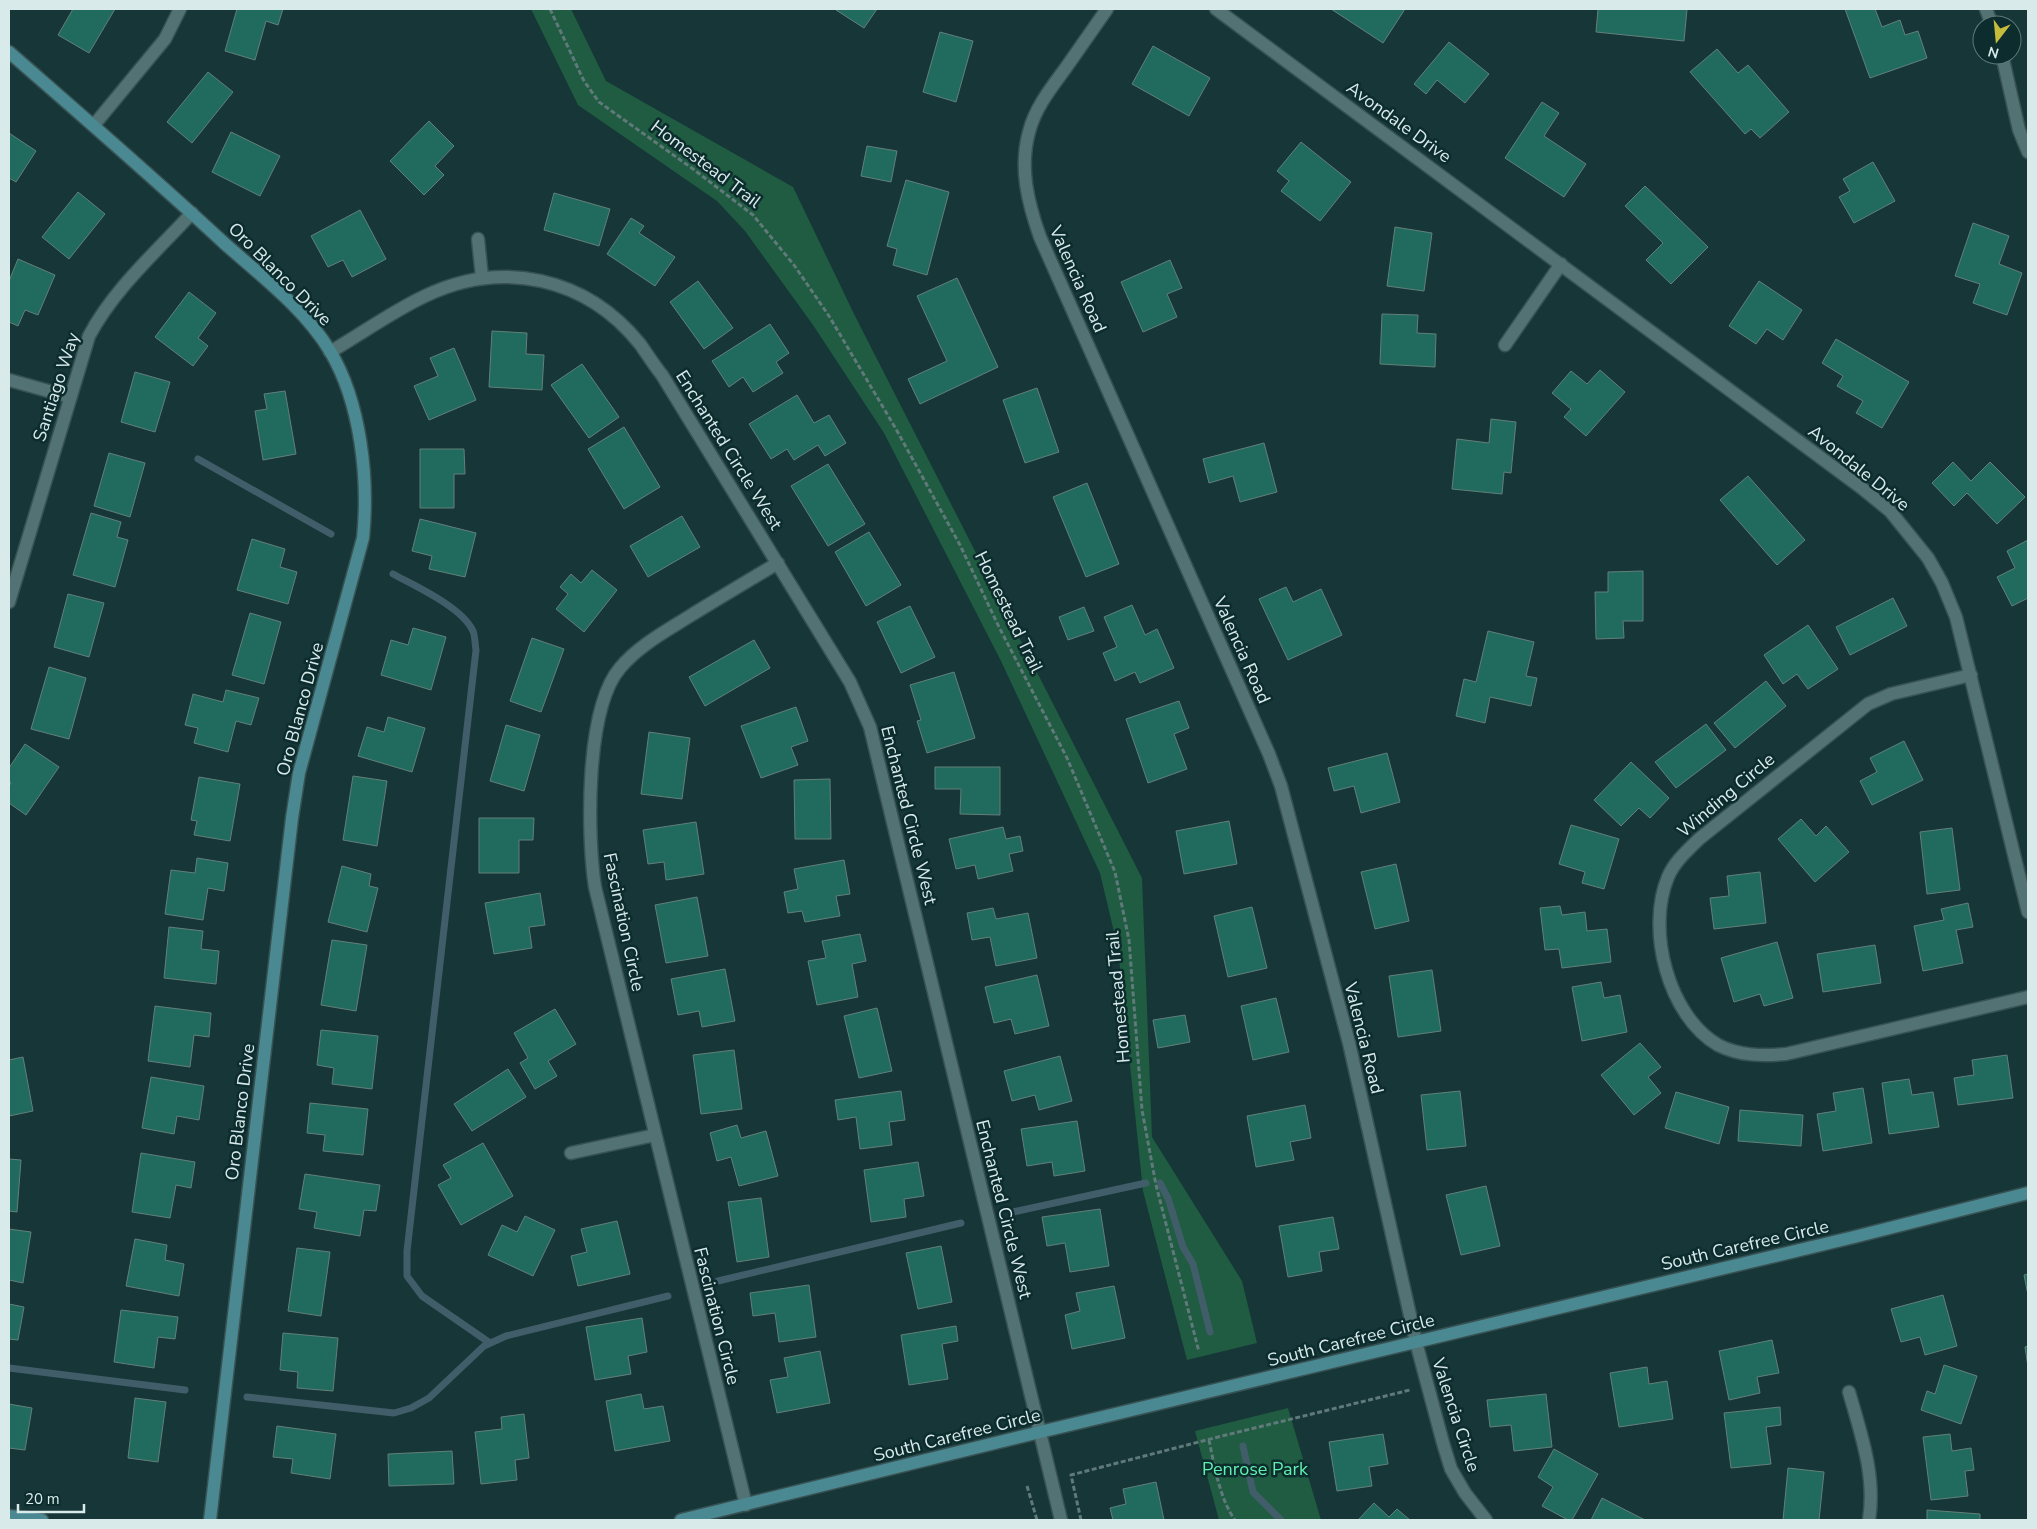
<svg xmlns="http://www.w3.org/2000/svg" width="2037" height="1529" viewBox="0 0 2037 1529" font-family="'Nunito Sans',sans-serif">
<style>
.green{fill:#1f5c41}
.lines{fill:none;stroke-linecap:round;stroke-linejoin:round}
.stream{stroke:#415d69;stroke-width:7}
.building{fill:#216b5e;stroke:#628079}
.street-casing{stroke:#385253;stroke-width:15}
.secondary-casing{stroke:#385253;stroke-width:15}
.path{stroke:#60797a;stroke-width:3;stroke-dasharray:5 2.5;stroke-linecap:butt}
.street{stroke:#527273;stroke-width:12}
.secondary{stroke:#4a8892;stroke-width:12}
.labels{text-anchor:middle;stroke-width:5;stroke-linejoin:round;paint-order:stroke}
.street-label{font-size:18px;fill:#d9eaeb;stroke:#0c2c2d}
.park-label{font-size:18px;fill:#61f0af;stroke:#0c2c2d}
</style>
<rect width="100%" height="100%" fill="#173637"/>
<path class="green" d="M531,9H571L606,81L793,187L855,316L1142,878L1152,1137L1242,1281L1257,1343L1187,1360L1143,1191L1118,949L1100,873L1001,661L884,433L813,325L745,231L717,201L578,105Z
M1288,1408L1321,1520H1219L1195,1431Z"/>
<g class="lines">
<path class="stream" d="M198,459L331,534
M393,574C415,586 462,607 473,631C475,636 475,644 476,650L407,1251V1276L422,1296L490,1343
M1160,1183L1168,1198L1183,1247L1193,1264L1210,1332
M1013,1212L1146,1183
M718,1281L961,1223
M9,1368L185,1390
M247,1397L394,1413L411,1408L429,1398L484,1346L506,1336L668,1296
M1243,1446L1253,1492L1281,1520"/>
</g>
<path class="building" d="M73,9H115L89,53L58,35Z
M237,9H283L278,25L266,21L255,60L225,51Z
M837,9H877L864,28L836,10Z
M1331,9H1405L1383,43Z
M1598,9H1687L1684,41L1596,32Z
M1845,9H1875L1882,27L1900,20L1905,35L1918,31L1927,58L1870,78Z
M940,32L973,41L956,102L923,92Z
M1449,42L1489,74L1465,103L1437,80L1426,94L1414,84Z
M1153,46L1210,78L1189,116L1132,84Z
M1717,49L1738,73L1748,65L1789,112L1760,138L1751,129L1745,134L1690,72Z
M208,72L233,92L192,143L167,122Z
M1542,102L1559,113L1544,136L1586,164L1564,197L1505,158Z
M429,121L454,146L435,166L444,175L424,195L390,161Z
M231,132L280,156L260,196L212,172Z
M9,133L36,151L16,182L9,178Z
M1301,142L1351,182L1320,221L1281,191L1289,181L1277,171Z
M867,146L897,151L891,182L861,176Z
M1873,162L1895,201L1854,223L1839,197L1850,191L1843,179Z
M906,180L949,192L927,275L893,265L897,249L887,246Z
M1645,186L1708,247L1671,284L1646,260L1663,243L1625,206Z
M78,192L105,214L69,259L42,237Z
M554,193L610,209L599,246L544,230Z
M360,210L386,259L352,277L343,260L328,267L311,236Z
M631,218L644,226L639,233L675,257L655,286L607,254Z
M1973,223L2009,236L1999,264L2022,273L2007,315L1973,303L1980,284L1955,276Z
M1395,227L1432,233L1424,291L1387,286Z
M18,259L55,275L38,315L25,310L18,326L9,322V281Z
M1170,260L1182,288L1167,294L1177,317L1143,332L1121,282Z
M957,278L998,367L920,404L908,379L947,361L917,296Z
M698,281L733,328L704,349L670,302Z
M1759,281L1802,310L1783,340L1767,329L1756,344L1729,326Z
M189,292L216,313L198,338L208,346L193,366L155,337Z
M1382,314L1418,315L1417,333L1436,334L1435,367L1380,364Z
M770,324L789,353L776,362L783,373L753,392L743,377L729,387L712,361Z
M492,331L527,333L526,354L544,355L542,390L489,387Z
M1836,339L1909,382L1882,428L1856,413L1863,401L1837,386L1843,376L1822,363Z
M454,348L476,400L429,420L414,386L438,376L430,358Z
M582,364L619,417L589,438L551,385Z
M1600,370L1625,392L1586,436L1564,417L1571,409L1552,393L1571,371L1587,384Z
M135,372L170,382L155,432L121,422Z
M1037,388L1059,452L1025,463L1003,400Z
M285,391L296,454L263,460L255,411L267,409L264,394Z
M797,395L814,423L829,415L846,443L825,456L818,445L794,460L787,449L771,459L749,424Z
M1491,419L1516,422L1511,473L1504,472L1502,494L1452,489L1457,439L1489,443Z
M624,427L660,487L624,509L588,449Z
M1264,443L1277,492L1240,502L1233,476L1209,483L1203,459Z
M420,449H464L465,474H454V508H420Z
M109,453L145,463L130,517L94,506Z
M1953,462L1971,481L1990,462L2025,497L1997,524L1967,493L1954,506L1932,483Z
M828,464L865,524L828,546L791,486Z
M1748,476L1805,540L1777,565L1720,500Z
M1087,483L1119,564L1086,577L1053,497Z
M91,513L121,522L117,537L128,540L115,587L73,575Z
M682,516L700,547L648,577L630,546Z
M420,519L476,533L465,577L429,569L432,556L412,551Z
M869,532L901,585L866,606L835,552Z
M252,539L285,549L280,567L297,572L288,604L237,590Z
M2028,540V598L2012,606L1997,577L2015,568L2007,551Z
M592,570L617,590L584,632L556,609L568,594L560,587L571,574L581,583Z
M1643,571V621H1623L1624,638L1596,639L1595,592H1608V572Z
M1286,587L1293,602L1321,589L1342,635L1288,660L1259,599Z
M68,594L104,603L89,657L54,647Z
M1893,598L1907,626L1850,655L1836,627Z
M1132,605L1145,635L1157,629L1174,668L1140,683L1135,672L1115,681L1103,653L1117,647L1104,617Z
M910,606L935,657L901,673L877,622Z
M1084,607L1094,631L1068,640L1059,617Z
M250,613L281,622L264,684L232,675Z
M1808,625L1838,669L1808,689L1797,674L1783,684L1764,655Z
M413,628L446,637L431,690L381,675L391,640L408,645Z
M1488,631L1534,642L1526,676L1537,678L1531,706L1490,697L1485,723L1456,716L1464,679L1476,682Z
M532,638L564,649L541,712L510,701Z
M754,640L770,668L705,706L689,677Z
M49,667L86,678L69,739L31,729Z
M954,672L975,738L927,753L917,721L921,720L910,685Z
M1766,681L1786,706L1735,748L1714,723Z
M226,690L259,698L251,725L236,721L228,752L194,743L198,728L185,725L193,694L223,702Z
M1179,701L1189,728L1174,734L1187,769L1148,783L1126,719Z
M796,707L808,741L791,747L798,765L761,778L741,726Z
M388,717L425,728L412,772L358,756L367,727L384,732Z
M1706,724L1726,750L1676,788L1655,762Z
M506,725L540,735L524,791L490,781Z
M649,732L690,738L682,799L641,794Z
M1904,741L1923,780L1872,805L1860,781L1877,772L1870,758Z
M25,744L59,767L26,815L9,803V786L11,783L9,781V768Z
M1387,753L1400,802L1361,813L1354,786L1334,791L1328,768Z
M1631,762L1669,798L1650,818L1639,808L1621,826L1594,800Z
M935,767H1000V815L960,814L961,789H935Z
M353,776L387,781L377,846L343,840Z
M199,777L240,784L230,841L194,835L197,821L191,820Z
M830,779L831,839H795L794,780Z
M479,818H534L533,840H519V873H479Z
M1801,819L1816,836L1826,826L1849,852L1815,882L1778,839Z
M1229,821L1237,864L1184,874L1176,831Z
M696,822L704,874L666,880L664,862L648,864L643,830Z
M1571,825L1619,839L1604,889L1582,883L1585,872L1559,864Z
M1003,827L1006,839L1020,836L1023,851L1009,854L1013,871L978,879L975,865L956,869L949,839Z
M1952,828L1960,890L1927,894L1920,832Z
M197,858L228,863L224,891L208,888L203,920L165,914L171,870L195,873Z
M844,860L850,894L836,896L840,916L805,922L802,911L788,913L784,892L798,889L794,869Z
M1396,864L1409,921L1375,929L1361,872Z
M342,866L371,874L369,886L378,888L367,932L328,922Z
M1760,872L1766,923L1714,929L1710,898L1729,896L1727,876Z
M540,893L545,925L529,927L532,948L494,954L485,903Z
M697,897L708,956L666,963L655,905Z
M1968,903L1973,927L1956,930L1963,963L1923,971L1914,926L1944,920L1941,909Z
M1560,906L1562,915L1585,912L1587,931L1607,929L1611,962L1562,968L1559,949L1545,950L1540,908Z
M1252,907L1267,968L1228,977L1214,916Z
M993,908L996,919L1028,913L1037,958L996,966L990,937L972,940L967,913Z
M169,927L203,931L201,949L219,951L216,984L164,978Z
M860,934L866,961L852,964L858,997L817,1005L808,961L826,958L822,941Z
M332,940L367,945L356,1011L321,1005Z
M1777,942L1793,998L1764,1006L1760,994L1734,1002L1721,958Z
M1875,945L1881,983L1823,992L1817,954Z
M725,969L735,1021L702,1027L699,1011L678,1015L671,979Z
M1432,970L1441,1031L1398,1037L1389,976Z
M1037,975L1049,1026L1015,1034L1011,1019L994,1023L985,987Z
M1601,982L1604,998L1620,995L1627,1032L1582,1041L1572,987Z
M1276,998L1289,1052L1253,1060L1241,1006Z
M155,1006L211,1013L209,1037L194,1035L190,1067L148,1061Z
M877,1008L892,1071L859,1078L844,1016Z
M555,1009L576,1044L548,1061L557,1076L535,1089L520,1063L528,1058L514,1033Z
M1185,1015L1190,1042L1158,1048L1153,1020Z
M321,1030L378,1036L372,1089L332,1084L334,1068L317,1065Z
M1640,1043L1661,1067L1648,1077L1661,1093L1634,1115L1601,1075Z
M734,1050L742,1109L701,1114L693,1055Z
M2007,1055L2013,1098L1958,1105L1954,1078L1974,1075L1972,1060Z
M1060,1056L1072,1101L1039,1110L1035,1095L1012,1101L1004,1071Z
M23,1057L33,1111L9,1116V1060Z
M508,1069L526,1097L472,1131L454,1104Z
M151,1077L204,1086L199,1120L177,1116L174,1134L142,1128Z
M1909,1079L1912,1095L1933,1092L1939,1127L1889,1134L1882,1083Z
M1863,1088L1872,1143L1823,1151L1817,1114L1836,1111L1833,1093Z
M901,1091L905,1120L889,1122L892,1145L860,1149L856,1117L838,1120L835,1100Z
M1460,1091L1466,1146L1427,1150L1421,1095Z
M1676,1092L1729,1107L1719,1144L1665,1128Z
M310,1103L368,1109L363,1155L323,1151L325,1135L307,1133Z
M1305,1105L1311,1138L1290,1142L1294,1160L1256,1167L1247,1116Z
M1740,1110L1803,1115L1801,1146L1738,1141Z
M1077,1121L1085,1171L1054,1176L1052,1162L1027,1166L1021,1129Z
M737,1125L741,1138L766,1131L778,1176L739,1186L731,1157L717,1161L710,1133Z
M483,1143L513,1196L461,1225L438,1185L451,1178L443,1165Z
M141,1153L195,1162L191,1188L176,1185L170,1218L132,1212Z
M9,1159L21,1160L17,1212L9,1211Z
M918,1162L924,1196L904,1199L906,1217L871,1222L864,1170Z
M305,1174L380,1185L376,1211L364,1210L360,1236L314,1228L317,1212L299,1209Z
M1486,1186L1500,1246L1461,1255L1446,1195Z
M761,1198L769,1257L737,1262L728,1202Z
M1100,1209L1109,1266L1070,1272L1065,1243L1047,1246L1042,1217Z
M525,1216L555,1230L533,1276L488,1255L502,1225L517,1232Z
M1333,1217L1339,1249L1319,1252L1322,1271L1288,1277L1279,1226Z
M617,1221L630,1274L578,1286L571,1256L587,1252L581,1229Z
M9,1229L31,1232L23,1283L9,1280Z
M135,1239L167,1245L165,1260L184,1264L179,1296L126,1286Z
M941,1246L952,1302L918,1309L906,1253Z
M297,1248L330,1252L321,1316L288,1311Z
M2028,1274V1295L2024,1275Z
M809,1285L816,1337L779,1342L775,1313L753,1316L750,1293Z
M1114,1286L1125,1338L1072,1349L1065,1315L1080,1311L1076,1293Z
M1943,1295L1957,1346L1925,1355L1920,1337L1901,1342L1891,1309Z
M9,1304L24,1307L18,1340L9,1339Z
M121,1310L178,1317L175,1339L158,1337L154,1368L114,1362Z
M642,1318L647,1352L628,1356L631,1374L595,1380L586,1327Z
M956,1326L958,1341L942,1344L948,1379L909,1385L901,1335Z
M283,1333L338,1338L333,1391L297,1388L298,1372L280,1370Z
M1772,1340L1779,1373L1757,1377L1760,1393L1729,1400L1719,1351Z
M2028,1346V1367L2025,1347Z
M820,1351L830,1403L777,1413L770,1380L788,1377L784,1358Z
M1944,1365L1977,1376L1961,1424L1921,1410L1927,1391L1935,1394Z
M1647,1367L1649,1384L1667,1381L1673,1419L1619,1427L1610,1373Z
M641,1394L644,1409L663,1406L670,1441L615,1451L606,1401Z
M1546,1394L1552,1447L1514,1451L1511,1425L1490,1427L1487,1400Z
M135,1398L166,1402L158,1462L128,1458Z
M9,1404L32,1408L25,1450L9,1448Z
M1780,1407L1781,1425L1766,1427L1771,1464L1731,1468L1724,1413Z
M524,1414L529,1458L515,1460L517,1480L481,1484L475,1432L502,1429L501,1417Z
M277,1426L336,1434L330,1479L291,1473L293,1459L273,1457Z
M1383,1434L1388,1464L1369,1467L1372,1486L1337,1491L1329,1442Z
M1950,1434L1952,1451L1971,1448L1974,1470L1965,1471L1968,1496L1931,1500L1923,1437Z
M1554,1449L1598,1474L1572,1520H1568L1542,1506L1553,1487L1538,1477Z
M452,1451L454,1484L389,1486L388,1454Z
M1788,1468L1824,1472L1819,1520H1783Z
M1156,1482L1164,1520H1113L1110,1508L1126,1504L1123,1489Z
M1602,1498L1645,1520H1591Z
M1374,1503L1389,1517L1397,1509L1410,1520H1358Z
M1927,1510L1980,1514V1520H1927Z"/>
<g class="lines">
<defs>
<path id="street" d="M1107,9C1093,29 1079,49 1065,69C1051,88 1035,108 1029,132C1019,168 1028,203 1040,237L1269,754L1281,786L1349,1043L1416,1342L1443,1443L1451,1469L1465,1493L1486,1520
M1216,9L1863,489L1890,511L1928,558L1942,583L1956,617L2028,912
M1986,9L1992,25
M2002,55L2019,130L2028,152
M94,125L165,39L180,9
M478,239L482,277
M1505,345L1561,264
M330,352C361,334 393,311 425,296C502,259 586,277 640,344C647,354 654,365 662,375L850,682L870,727L1061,1520
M9,380L70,397
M9,602L89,336C114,289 156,252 192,213
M1971,675L1891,694L1868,704L1699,839C1688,850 1674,862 1668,877C1646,929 1668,1016 1718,1045C1739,1056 1763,1056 1786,1054L2028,997
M571,1153L655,1135
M1849,1392C1861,1434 1876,1476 1869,1520
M746,1505L595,887C587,836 585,709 620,668C639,645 668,630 693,614C721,597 749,580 778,563"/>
<path id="secondary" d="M9,52C81,115 154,178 224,243C261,276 304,308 330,351C361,403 369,479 363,538L299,773L292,818L210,1520
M9,1516L42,1520
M681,1520L1040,1432L1854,1237L2028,1193"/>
</defs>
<use href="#street" class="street-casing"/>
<use href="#secondary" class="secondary-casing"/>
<path class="path" d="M550,9L584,81L599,102L693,169L753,215L794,265L829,316L896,429L960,545L999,627L1067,758L1115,872L1129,940L1142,1110L1156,1185L1199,1352
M1209,1440C1214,1464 1220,1500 1235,1520
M1027,1486L1037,1520
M1081,1520L1071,1475L1222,1436L1410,1390"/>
<use href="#street" class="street"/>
<use href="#secondary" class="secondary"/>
</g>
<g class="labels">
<g class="street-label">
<text transform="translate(1399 122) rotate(36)" y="6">Avondale Drive</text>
<text transform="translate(706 164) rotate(37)" y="6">Homestead Trail</text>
<text transform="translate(280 274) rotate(45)" y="6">Oro Blanco Drive</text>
<text transform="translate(1078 279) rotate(66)" y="6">Valencia Road</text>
<text transform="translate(56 387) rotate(-72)" y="6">Santiago Way</text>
<text transform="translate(729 450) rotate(58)" y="6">Enchanted Circle West</text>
<text transform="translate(1859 468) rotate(39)" y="6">Avondale Drive</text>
<text transform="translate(1009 612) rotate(64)" y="6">Homestead Trail</text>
<text transform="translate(1242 650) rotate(66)" y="6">Valencia Road</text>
<text transform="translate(300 709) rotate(-75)" y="6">Oro Blanco Drive</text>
<text transform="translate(1726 795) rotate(-40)" y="6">Winding Circle</text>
<text transform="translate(909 815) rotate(76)" y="6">Enchanted Circle West</text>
<text transform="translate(624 922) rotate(78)" y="6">Fascination Circle</text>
<text transform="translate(1118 997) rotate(-95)" y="6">Homestead Trail</text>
<text transform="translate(1364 1038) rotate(76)" y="6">Valencia Road</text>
<text transform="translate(240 1112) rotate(-83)" y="6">Oro Blanco Drive</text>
<text transform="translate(1004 1209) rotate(76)" y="6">Enchanted Circle West</text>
<text transform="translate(1745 1245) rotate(-13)" y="6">South Carefree Circle</text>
<text transform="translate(717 1316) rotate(76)" y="6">Fascination Circle</text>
<text transform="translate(1351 1340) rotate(-14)" y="6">South Carefree Circle</text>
<text transform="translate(1456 1415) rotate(72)" y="6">Valencia Circle</text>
<text transform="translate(957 1435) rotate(-14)" y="6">South Carefree Circle</text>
</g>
<g class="park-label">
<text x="1255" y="1475">Penrose Park</text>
</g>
</g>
<rect width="2037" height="1529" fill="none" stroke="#d9eaeb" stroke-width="20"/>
<g transform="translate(1997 40) rotate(196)"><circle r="24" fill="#0c2c2d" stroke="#5e7879"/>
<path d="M0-4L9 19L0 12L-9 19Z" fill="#c6bc3c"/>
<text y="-8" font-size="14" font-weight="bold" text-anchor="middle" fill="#d9eaeb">N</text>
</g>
<path d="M18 1504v8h66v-8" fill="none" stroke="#d9eaeb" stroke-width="2.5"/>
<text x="25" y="1504" font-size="15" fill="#d9eaeb" stroke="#0c2c2d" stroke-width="4" paint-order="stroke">20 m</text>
</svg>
